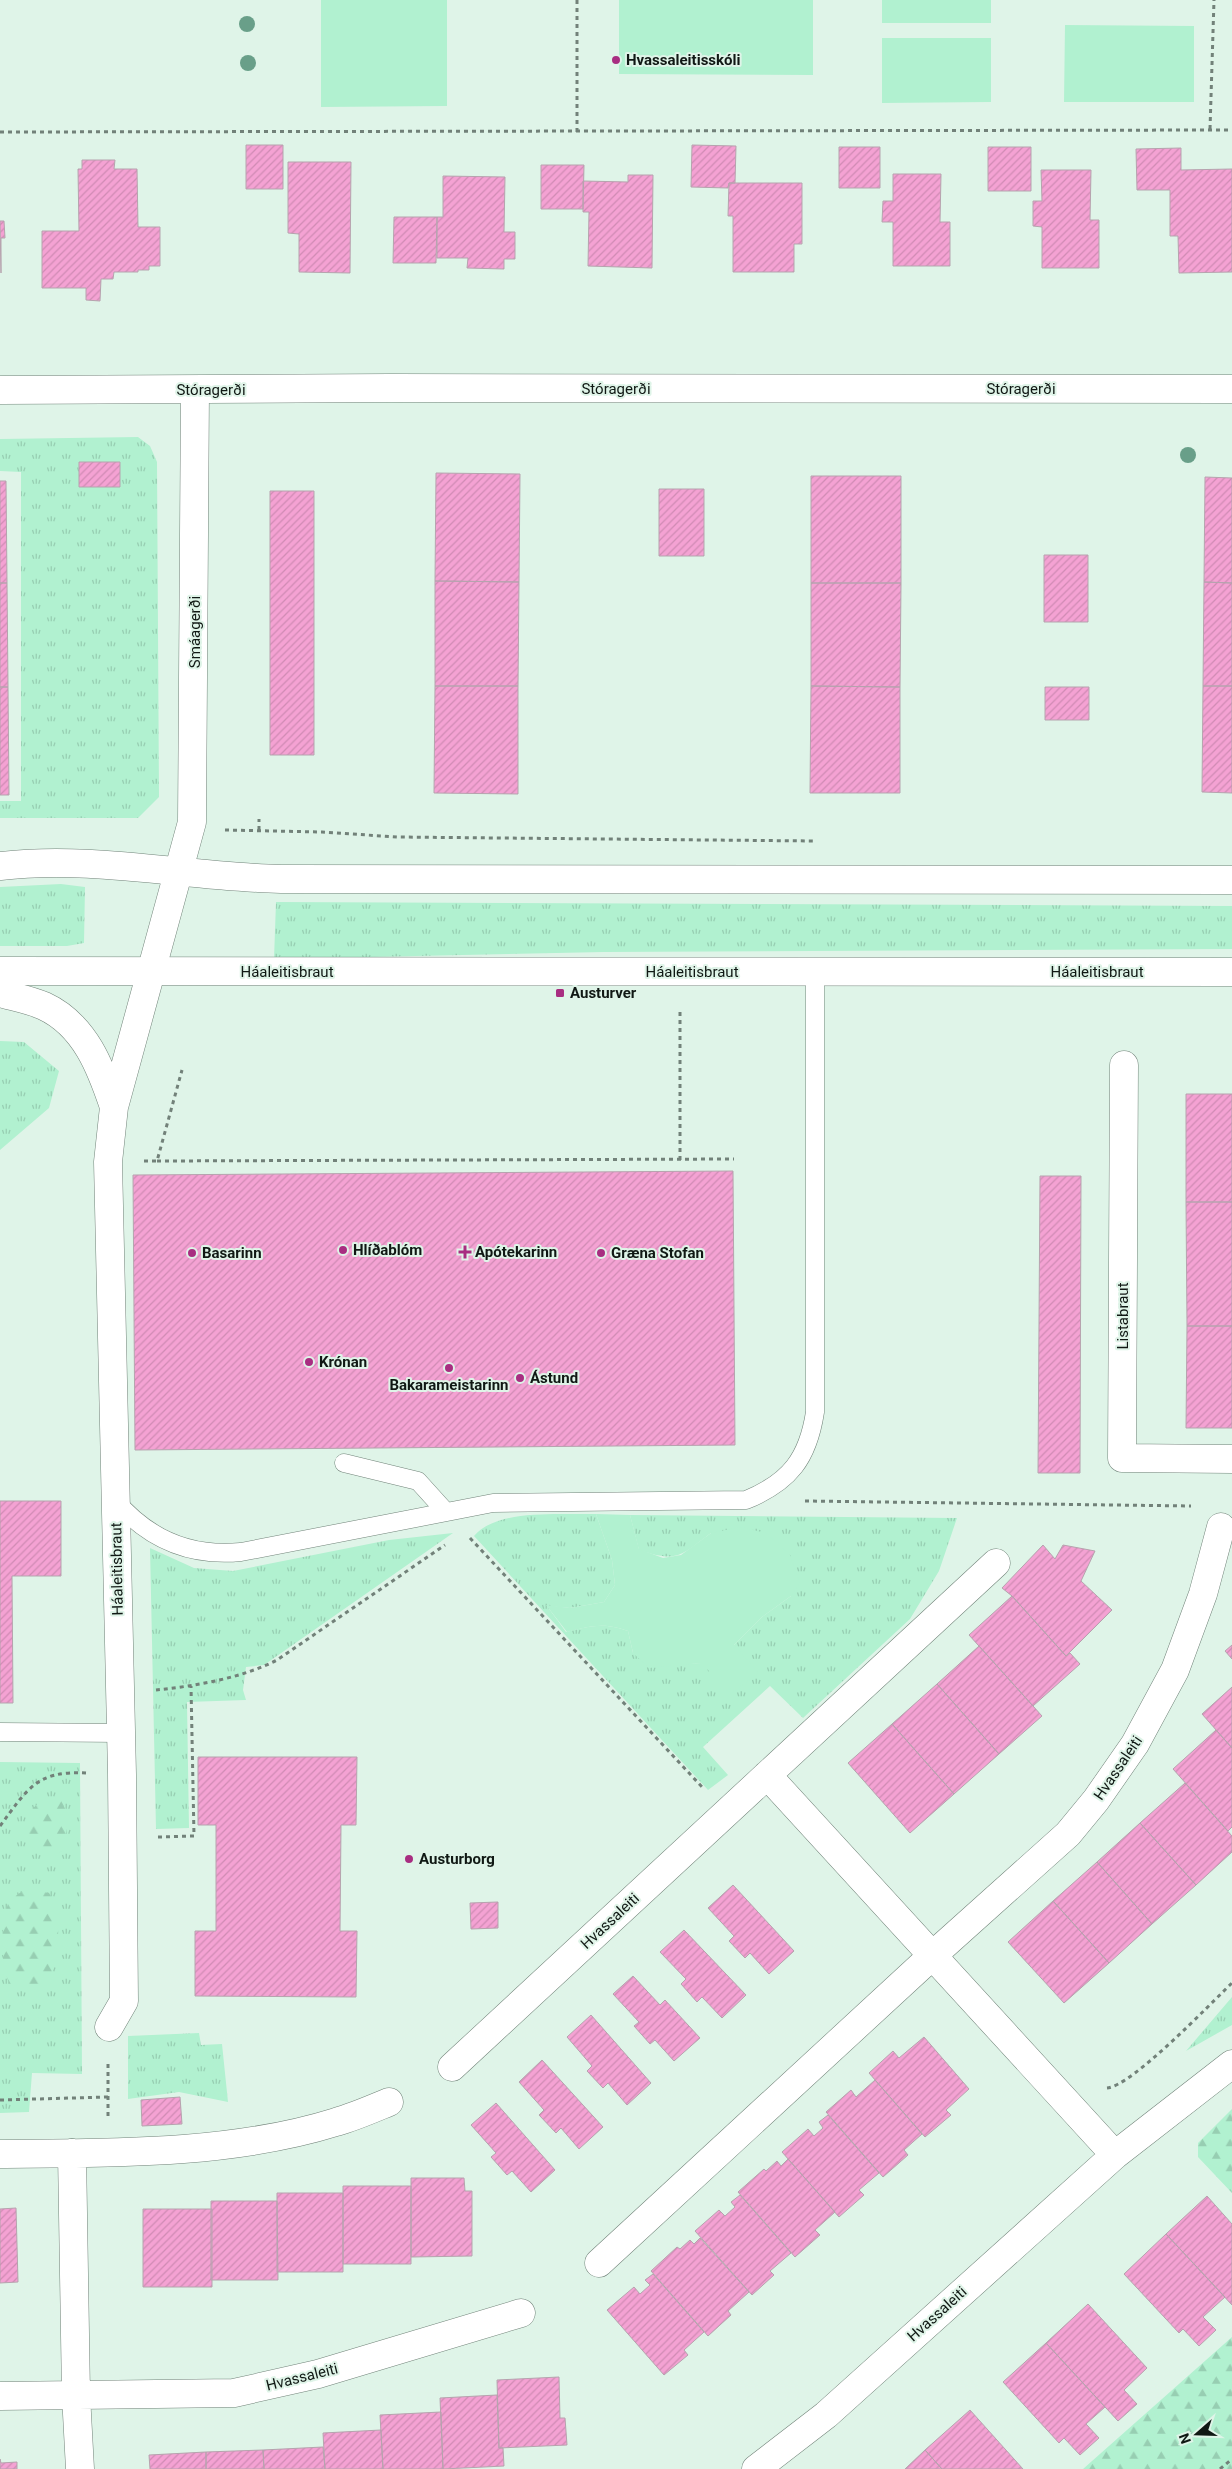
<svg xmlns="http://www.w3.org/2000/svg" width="1232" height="2469" viewBox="0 0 1232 2469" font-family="Roboto,sans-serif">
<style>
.grass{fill:url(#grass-tufts)}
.forest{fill:url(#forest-firs)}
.park{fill:#b1f1d0}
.building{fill:url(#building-hatch);stroke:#b6a3ae}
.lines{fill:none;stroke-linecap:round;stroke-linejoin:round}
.service-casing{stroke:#718379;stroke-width:19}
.minor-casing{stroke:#718379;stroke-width:29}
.secondary-casing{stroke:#718379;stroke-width:29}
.path{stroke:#728179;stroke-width:3;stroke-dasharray:4 4;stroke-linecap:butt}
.service{stroke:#fff;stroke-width:18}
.minor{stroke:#fff;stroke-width:28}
.secondary{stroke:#fff;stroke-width:28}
.tree{fill:#699f89}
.poi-dot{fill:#a82d81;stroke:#dff4e8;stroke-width:2}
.labels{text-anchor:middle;stroke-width:4;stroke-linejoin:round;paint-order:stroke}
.poi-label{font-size:15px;font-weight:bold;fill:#101814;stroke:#dff4e8;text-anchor:start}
.street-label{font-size:15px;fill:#101814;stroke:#dff4e8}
</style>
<defs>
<pattern id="grass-tufts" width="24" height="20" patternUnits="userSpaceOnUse" patternTransform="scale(1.25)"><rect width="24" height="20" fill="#b1f1d0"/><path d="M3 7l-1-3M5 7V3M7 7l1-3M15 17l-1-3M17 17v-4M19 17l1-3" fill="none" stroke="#97ceb2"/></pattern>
<pattern id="forest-firs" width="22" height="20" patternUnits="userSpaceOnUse" patternTransform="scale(1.25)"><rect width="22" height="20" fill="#b1f1d0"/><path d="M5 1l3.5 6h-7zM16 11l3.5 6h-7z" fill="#97ceb2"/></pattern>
<pattern id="building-hatch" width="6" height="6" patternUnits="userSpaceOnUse" patternTransform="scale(1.25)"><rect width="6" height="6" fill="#f4a2d3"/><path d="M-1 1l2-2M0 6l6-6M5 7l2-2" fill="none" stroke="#d08bb4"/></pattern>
</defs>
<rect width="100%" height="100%" fill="#dff4e8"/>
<path class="grass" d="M138,437L150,446L157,462L159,797L138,818H0V801H21V472L0,471V439Z
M61,884L85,887L84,943L67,946H0V887Z
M276,902L1232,906V949L604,952L274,959Z
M0,1041L24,1042L59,1071L49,1108L0,1150Z
M596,1514L612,1560L615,1585L604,1602L570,1608L547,1606L566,1632C591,1626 603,1622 628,1631L633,1653L680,1664L701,1663L734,1645L762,1617L791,1596L711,1533C680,1556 678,1563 639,1550L630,1515L957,1518L939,1571L910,1619L803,1718L770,1686L703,1747L728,1775L708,1790L474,1536C497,1508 562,1515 596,1514Z
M453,1533L264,1665L246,1667L243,1690L246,1700L187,1702L189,1828L156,1829L150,1548L194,1568L233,1571L389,1540Z
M0,1762L80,1763L82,2074L32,2073L29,2112L0,2113Z
M1232,1997V2025L1186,2051Z
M199,2033L201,2045L222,2044L228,2102L179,2092L128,2099V2036Z"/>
<path class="forest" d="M60,1797L69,1818L63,1850L52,1858L39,1855L29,1836V1812L44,1798Z
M26,1889L49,1893C65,1918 57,1955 49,1982L28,1989L9,1984C0,1956 0,1929 9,1900Z
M1232,2109V2193L1198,2157V2143Z
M1232,2337V2469H1083Z"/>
<path class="park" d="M321,0H447V106L321,107Z
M619,0H813V75L619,74Z
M882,0H991V23H882Z
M1065,25L1194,26V102H1064Z
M882,38H991V102L882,103Z
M596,1514L630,1515L639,1549L663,1558L681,1555L711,1533L740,1527L766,1533L790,1555L800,1583L791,1596L762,1617L734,1645L759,1673L731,1693L701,1663L649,1668L633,1653L628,1631C603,1622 591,1626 567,1632L546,1605L570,1608L604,1602L615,1585L612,1560Z"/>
<path class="building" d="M246,145H283V189H246Z
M692,145L736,146L735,183H729L728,188L691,187Z
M839,147H880V188H839Z
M988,147H1031V191H988Z
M1181,148V170L1232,169V272L1179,273L1178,236H1170V190H1137L1136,149Z
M82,160H115L114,169H137L138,227H160V266H149V270H138V272H114L113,279H101L100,301L86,300V288H42V231H79L78,169H82Z
M288,162H351L350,273L299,272V234L288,233Z
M541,165H584L583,209H541Z
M1041,170H1091L1090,220H1099V268H1042V227L1033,226V201H1042Z
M893,174H941L940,222H950V266H893V222H882L883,201H893Z
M628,175H653L652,268L588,266L589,212H583V181L628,182Z
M443,176L505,177L504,232H515V259H504V269L467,268L468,258H437V217H443Z
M729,183H802V244H794V272H733V216H728Z
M394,217H437L436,263H393Z
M0,221H4L5,238H1V273Z
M79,462H120V487H79Z
M436,473L520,474L519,582L435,581Z
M811,476H901V583H811Z
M1205,477L1232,478V583L1204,582Z
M0,481H6L7,583H0Z
M659,489H704V556H659Z
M270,491H314V755H270Z
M1044,555H1088V622H1044Z
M435,581L519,582L518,686H435Z
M1204,582L1232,583V686H1203Z
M0,583H7L8,687H0Z
M811,583H901L900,687L811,686Z
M435,686H518V794L434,793Z
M811,686L900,687V793H810Z
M1203,686H1232V793L1202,792Z
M0,687H8L9,795H0Z
M1045,687H1089V720H1045Z
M1186,1094H1232V1202H1186Z
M733,1171L735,1445L135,1450L133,1175Z
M1040,1176H1081L1080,1473H1038Z
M1186,1202H1232V1326H1187Z
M1187,1326H1232V1428H1186Z
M0,1501H61V1576H12L13,1703H0Z
M1043,1545L1055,1559L1063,1545L1095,1551L1081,1581L1112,1610L1066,1656L1012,1596L1002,1588Z
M1012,1596L1066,1656L1070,1653L1080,1664L1033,1706L969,1635Z
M1232,1645V1659L1225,1651Z
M979,1646L1042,1716L999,1754L937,1684Z
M937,1684L999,1754L954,1794L892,1724Z
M1232,1687V1748L1202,1714Z
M892,1724L954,1794L910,1833L848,1763Z
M1216,1730L1232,1748V1827L1228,1831L1173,1769Z
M198,1757H357L356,1825H341L340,1931H357L356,1997L195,1996V1931H216V1825H198Z
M1185,1783L1232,1836V1852L1196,1885L1140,1823Z
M1140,1823L1196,1885L1152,1924L1097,1862Z
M1097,1862L1152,1924L1109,1963L1053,1901Z
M733,1885L794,1951L769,1974L750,1953L745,1958L729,1941L734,1936L708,1908Z
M1053,1901L1109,1963L1064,2003L1008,1942Z
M498,1902V1928L471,1929L470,1903Z
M684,1930L746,1995L722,2018L702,1997L697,2002L681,1984L686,1979L660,1952Z
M633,1976L660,2005L665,2000L700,2038L674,2061L655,2040L650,2044L634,2026L639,2022L613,1994Z
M591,2015L651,2083L627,2105L608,2083L603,2088L587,2071L592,2066L567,2037Z
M924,2037L969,2089L946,2110L951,2115L925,2137L869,2073L893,2051L899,2058Z
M542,2060L603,2127L579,2149L561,2128L556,2133L539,2115L544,2110L519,2082Z
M875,2080L922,2134L904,2150L908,2155L883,2177L826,2112L851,2090L856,2097Z
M180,2097L182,2124L142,2126L141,2100Z
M496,2103L555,2170L531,2192L512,2171L507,2175L491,2157L496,2153L471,2125Z
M828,2115L879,2173L859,2190L864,2195L839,2217L782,2152L808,2129L814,2136L823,2128L819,2122Z
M788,2159L835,2212L815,2230L820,2235L795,2257L738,2192L764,2169L766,2171L777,2161L781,2166Z
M411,2178H464L465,2191H472V2256L411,2257Z
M343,2186H411V2264H343Z
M277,2193H343V2272H277Z
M740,2195L791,2253L770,2271L774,2275L752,2295L695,2231L719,2210L725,2216L735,2207L731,2202Z
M1207,2196L1232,2224V2305L1166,2234Z
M211,2201H277L278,2280H211Z
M16,2208L18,2282L0,2283V2209Z
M143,2209H212V2287H143Z
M1166,2234L1225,2297L1203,2317L1216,2330L1199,2346L1183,2329L1179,2333L1124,2274Z
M700,2238L749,2292L728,2311L731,2315L708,2336L651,2271L677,2247L680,2249L690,2240L694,2244Z
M653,2274L704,2332L684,2350L688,2355L664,2375L607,2310L634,2287L640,2294L650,2285L645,2280Z
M1088,2304L1147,2368L1124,2390L1137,2404L1118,2421L1046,2343Z
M1046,2343L1105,2407L1086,2424L1099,2438L1080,2455L1064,2438L1059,2443L1003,2382Z
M559,2377L560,2418H565L567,2445L499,2448L497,2380Z
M497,2395L499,2448H503L504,2466L443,2469L440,2398Z
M970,2410L1023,2469H942L925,2450Z
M441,2412L443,2469H383L380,2415Z
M381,2430L383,2469H325L323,2433Z
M323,2447L325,2469H264L263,2450Z
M263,2450L264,2469H206V2452Z
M925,2450L942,2469H905Z
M206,2452V2469H150L149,2455Z
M0,2459L1,2463L17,2462V2469H0Z"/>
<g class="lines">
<defs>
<path id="service" d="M344,1463L418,1481L446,1512
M115,1500C148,1539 190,1557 241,1552L493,1503L746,1500C790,1482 808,1458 815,1412V972
M0,1732L121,1733"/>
<path id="minor" d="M0,390L391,388L1232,389
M0,993C14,997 31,1000 44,1006C85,1025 101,1068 114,1107
M1124,1065L1122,1458L1232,1459
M767,1775L1115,2155
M109,2027L124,2001L122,1774L108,1162L114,1107L192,822L195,390
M452,2067L996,1563
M72,2153L76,2395L80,2469
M0,2154C109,2153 231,2155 336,2122C354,2117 372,2109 389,2102
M599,2263L933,1955L1068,1834L1096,1800L1135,1744L1175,1670L1203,1594L1221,1527
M0,2396L234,2393L318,2374L521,2313
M756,2469L826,2415L1115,2155L1232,2064"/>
<path id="secondary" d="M0,866C94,855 187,877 281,879L1232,880
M0,971L1232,972"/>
</defs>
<use href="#service" class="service-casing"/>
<use href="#minor" class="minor-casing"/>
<use href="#secondary" class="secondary-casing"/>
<path class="path" d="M577,0V132
M1210,129L1214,0
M0,132L1232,130
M225,830L322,832L397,837L814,841
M259,830V819
M680,1160V1008
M144,1161H157L182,1070
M157,1161L734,1159
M805,1501L1191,1506
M470,1538L703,1788
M156,1690C196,1686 242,1678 277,1660L445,1545
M0,1826C27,1790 36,1770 86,1773
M158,1837L194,1836L191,1686
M1107,2088C1132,2086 1210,2004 1232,1983
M0,2100L108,2097
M108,2116V2062
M1220,2469L1232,2459"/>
<use href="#service" class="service"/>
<use href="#minor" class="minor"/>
<use href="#secondary" class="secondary"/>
</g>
<g class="tree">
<circle cx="247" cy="24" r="8"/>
<circle cx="248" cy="63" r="8"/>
<circle cx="1188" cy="455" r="8"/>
</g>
<g class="poi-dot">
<circle cx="616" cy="60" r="5"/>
<rect x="555" y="988" width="10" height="10" rx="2.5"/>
<circle cx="343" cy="1250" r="5"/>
<path d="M462.5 1244.5h5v5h5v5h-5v5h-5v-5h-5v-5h5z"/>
<circle cx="192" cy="1253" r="5"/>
<circle cx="601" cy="1253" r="5"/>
<circle cx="309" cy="1362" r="5"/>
<circle cx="449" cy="1368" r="5"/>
<circle cx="520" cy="1378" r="5"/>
<circle cx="409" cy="1859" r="5"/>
</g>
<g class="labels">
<g class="poi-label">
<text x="626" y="65">Hvassaleitisskóli</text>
<text x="570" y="998">Austurver</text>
<text x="353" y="1255">Hlíðablóm</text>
<text x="475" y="1257">Apótekarinn</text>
<text x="202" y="1258">Basarinn</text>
<text x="611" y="1258">Græna Stofan</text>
<text x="319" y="1367">Krónan</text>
<text x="530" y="1383">Ástund</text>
<text x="449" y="1390" text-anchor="middle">Bakarameistarinn</text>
<text x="419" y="1864">Austurborg</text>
</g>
<g class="street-label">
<text x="616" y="394">Stóragerði</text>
<text x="1021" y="394">Stóragerði</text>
<text x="211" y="395">Stóragerði</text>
<text transform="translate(195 632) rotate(-90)" y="5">Smáagerði</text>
<text x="287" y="977">Háaleitisbraut</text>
<text x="692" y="977">Háaleitisbraut</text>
<text x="1097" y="977">Háaleitisbraut</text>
<text transform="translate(1123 1316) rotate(-90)" y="5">Listabraut</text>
<text transform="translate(117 1569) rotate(-91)" y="5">Háaleitisbraut</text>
<text transform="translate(1118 1768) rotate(-56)" y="5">Hvassaleiti</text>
<text transform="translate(610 1921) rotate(-43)" y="5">Hvassaleiti</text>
<text transform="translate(937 2314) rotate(-42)" y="5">Hvassaleiti</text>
<text transform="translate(302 2377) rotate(-14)" y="5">Hvassaleiti</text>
</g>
</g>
<g transform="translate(1197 2434) rotate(250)" stroke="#dff4e8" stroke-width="4" paint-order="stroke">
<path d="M0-4L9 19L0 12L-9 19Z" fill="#101814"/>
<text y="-8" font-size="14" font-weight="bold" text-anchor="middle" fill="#101814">N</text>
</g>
</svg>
